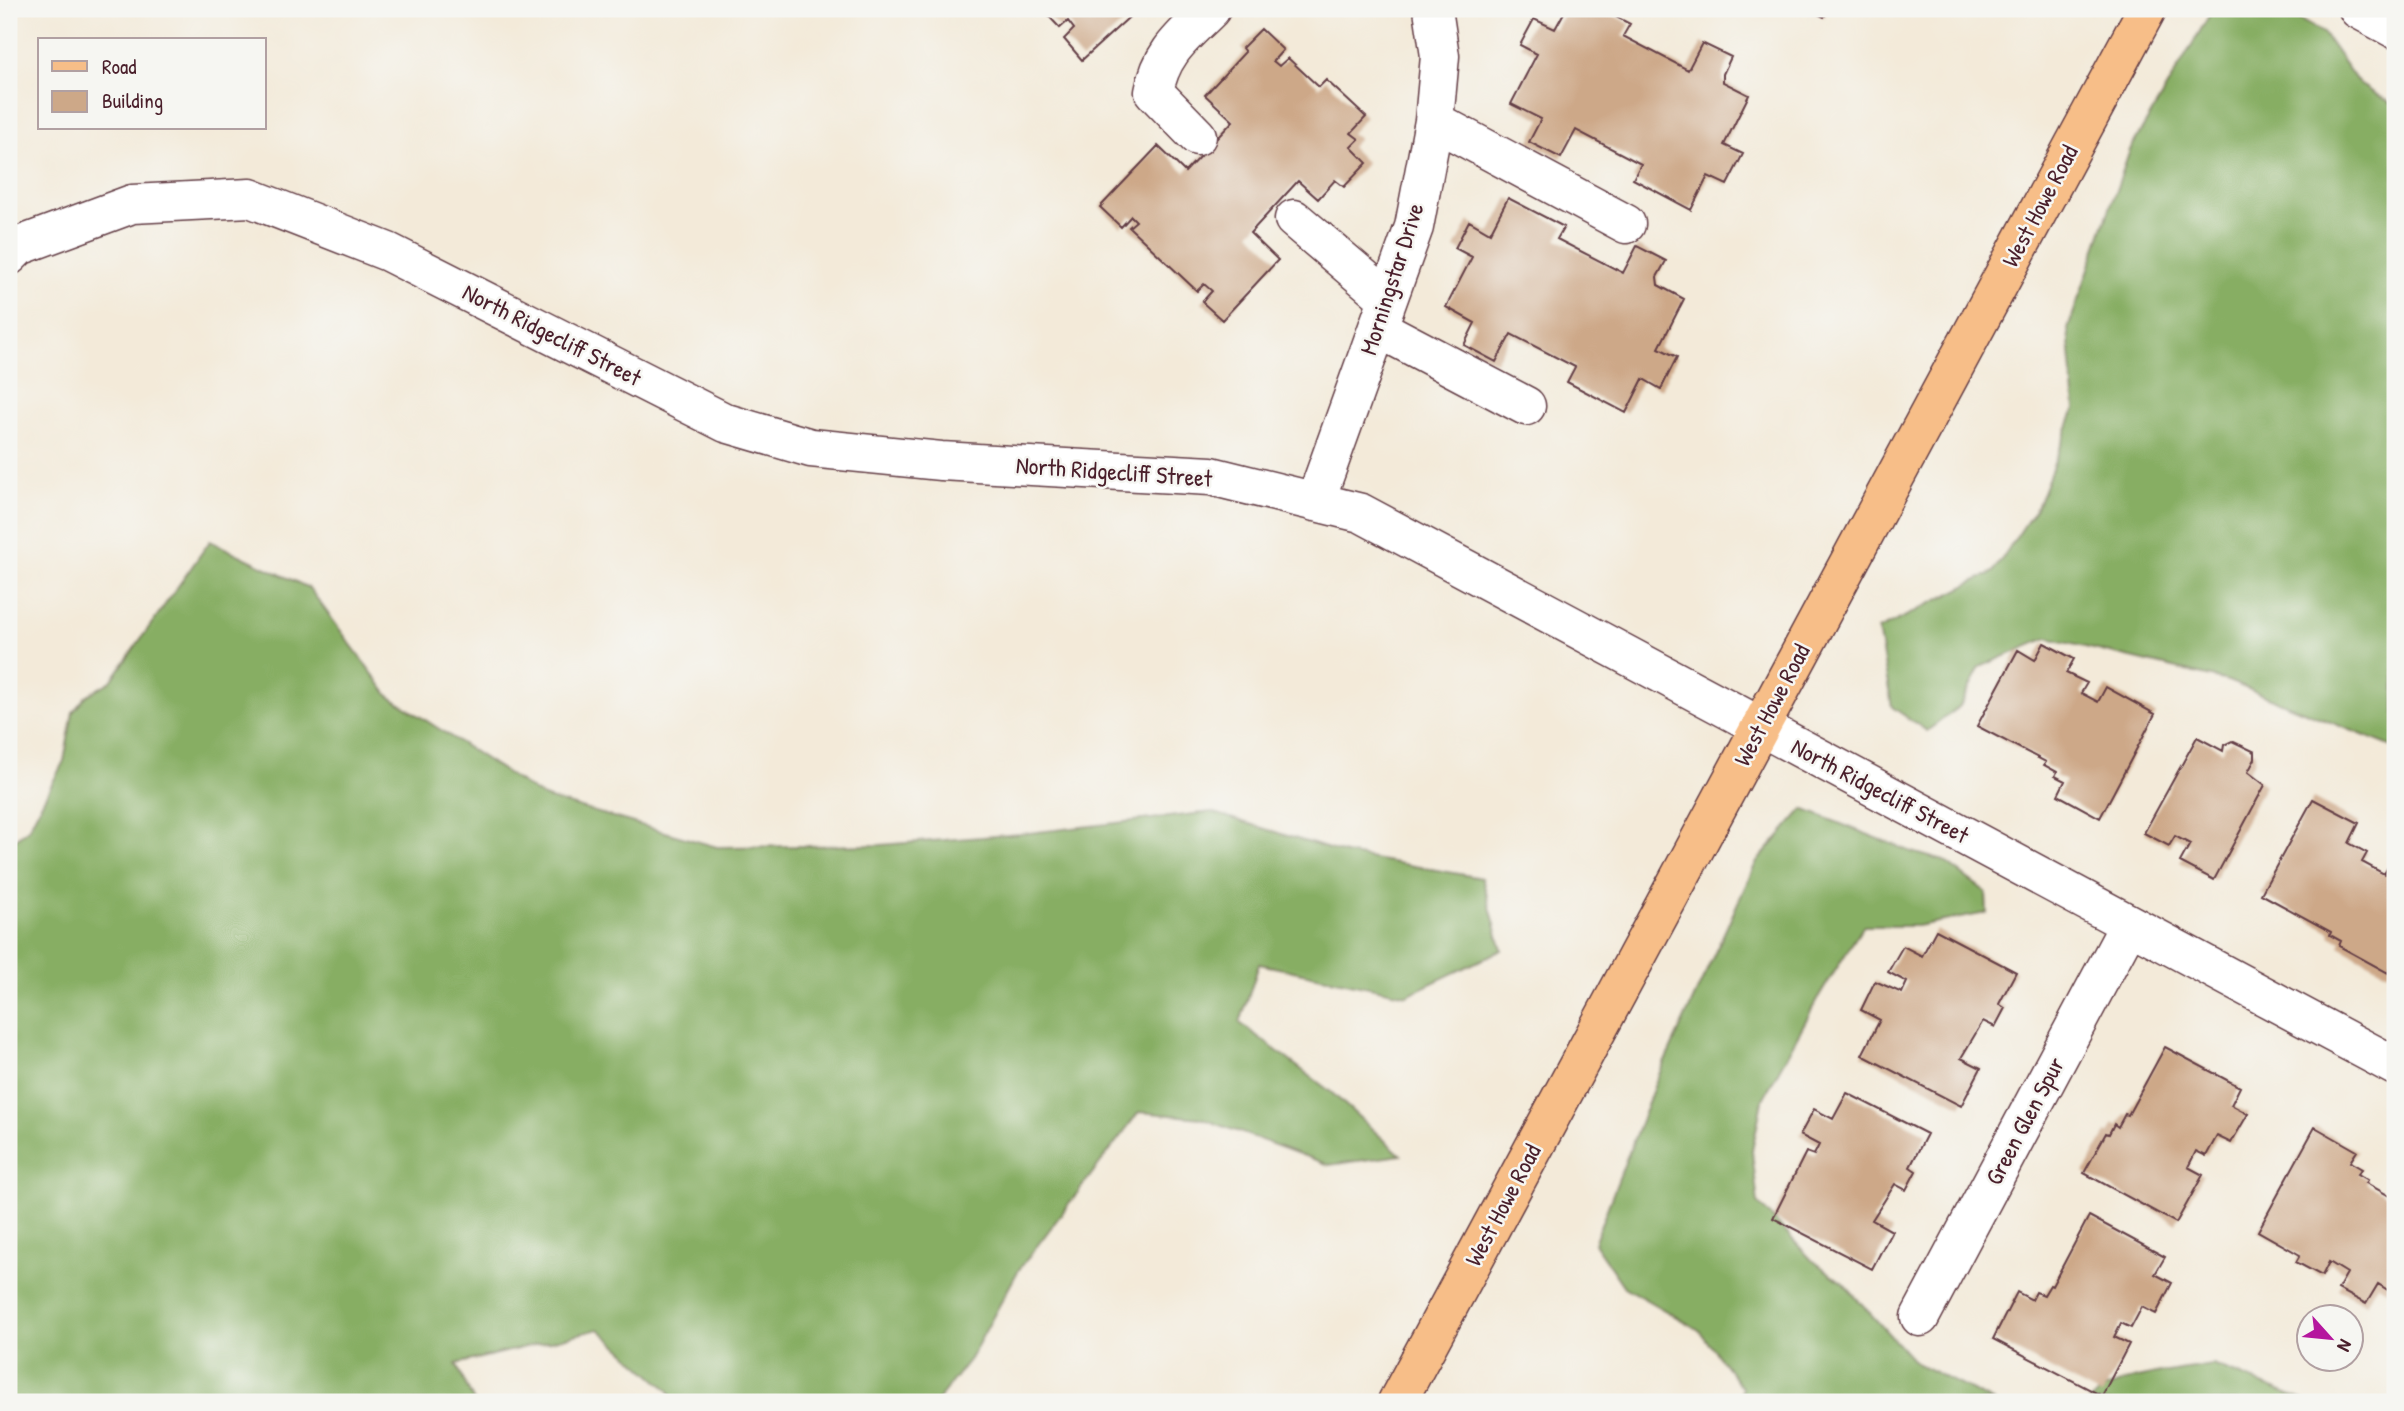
<svg xmlns="http://www.w3.org/2000/svg" width="2404" height="1411" viewBox="0 0 2404 1411" font-family="'Patrick Hand',sans-serif">
<style>
.forest{fill:#87ae64;stroke:#686648;stroke-width:2}
.building{fill:#cda888}
.lines{fill:none;stroke-linecap:round;stroke-linejoin:round}
.minor-casing{stroke:#633d45;stroke-width:41}
.major-casing{stroke:#633d45;stroke-width:41}
.minor{stroke:#fff;stroke-width:38}
.major{stroke:#f7be88;stroke-width:38}
.labels{text-anchor:middle;stroke-width:5;stroke-linejoin:round;paint-order:stroke}
.street-label{font-size:24px;fill:#4a1f2b;stroke:#f6f6f2}
</style>
<rect width="100%" height="100%" fill="#f6f6f2"/>
<filter id="ink" filterUnits="userSpaceOnUse"><feTurbulence type="fractalNoise" baseFrequency=".0143" numOctaves="2"/><feDisplacementMap in="SourceGraphic" scale="14" xChannelSelector="R" yChannelSelector="G"/><feConvolveMatrix kernelMatrix="1 2 1 2 8 2 1 2 1" color-interpolation-filters="sRGB"/></filter>
<filter id="wash" filterUnits="userSpaceOnUse"><feTurbulence type="fractalNoise" baseFrequency=".00686" numOctaves="4" result="noise"/><feDisplacementMap in="SourceGraphic" scale="28" xChannelSelector="R" yChannelSelector="G"/><feGaussianBlur stdDeviation="1.57" result="paint"/><feColorMatrix in="noise" values="0 0 0 0 0 0 0 0 0 0 0 0 0 0 0 0 0 1.4 0 .05"/><feComposite in="paint" operator="in"/></filter>
<g filter="url(#wash)">
<rect width="100%" height="100%" fill="#f3ead9"/>
<path class="forest" d="M2213,9H2281L2323,33L2359,84L2395,105V748L2228,681L2047,638L1980,667L1960,706L1927,731L1892,707L1878,630L1993,572L2038,505L2075,409L2068,329L2130,150Z
M210,541L309,588L389,696L543,797L717,847L880,845L1020,834L1212,812L1345,854L1482,878L1502,950L1407,995L1259,964L1240,1023L1331,1092L1401,1155L1329,1165L1201,1118L1139,1112L1018,1271L970,1359L936,1402H674L669,1391L599,1329L456,1364L474,1402H9V844L28,829L64,761L73,712L86,696L111,681Z
M1803,809L1912,852L1944,861L1986,892L1987,913L1917,926H1863L1817,1000L1762,1101L1752,1151L1758,1203L1811,1259L1843,1283L1914,1362L1994,1402H1740L1742,1388L1699,1330L1624,1287L1594,1243L1657,1079L1756,863Z
M2213,1365L2308,1402H2089C2113,1375 2178,1371 2213,1365Z"/>
<g id="blocks">
<path class="building" d="M1042,9H1138L1082,60L1064,39L1074,29L1068,21L1060,28Z
M1566,9H1601L1630,24L1623,36L1688,70L1702,43L1731,57L1723,74V82L1749,95L1724,145L1743,154L1727,185L1708,176L1691,210L1633,179L1641,164L1576,130L1561,158L1529,142L1541,119L1511,104L1537,54L1520,45L1534,19L1555,29Z
M1808,9H1828L1824,17Z
M1261,29L1283,50L1273,61L1279,66L1288,58L1319,87L1326,80L1366,117L1351,133L1359,139L1351,147L1367,163L1344,187L1335,180L1318,199L1298,181L1250,233L1278,260L1222,320L1202,302L1212,291L1204,284L1197,291L1129,227L1136,221L1131,216L1121,227L1100,207L1158,146L1185,172L1233,121L1205,95L1245,52L1242,48Z
M1508,198L1564,227L1557,239L1623,273L1637,246L1666,261L1657,277L1658,285L1684,299L1659,348L1677,357L1661,389L1643,379L1626,413L1567,382L1575,367L1511,334L1496,362L1464,345L1475,323L1446,307L1472,257L1455,248L1469,221L1490,233Z
M2044,643L2074,659L2066,673L2087,683L2081,693L2098,702L2106,687L2155,714L2100,818L2058,795L2065,781L2055,776L2057,772L2044,765L2046,762L1977,726L2018,650L2035,660Z
M2197,737L2223,751L2224,745L2232,741L2255,752V759L2248,772L2265,785L2214,880L2180,862L2190,844L2175,836L2169,846L2144,833Z
M2313,799L2359,823L2349,843L2367,853L2362,862L2384,874L2393,858L2395,859V961L2388,973L2339,946L2341,941L2330,935L2331,932L2261,894Z
M1936,930L2016,972L1999,1004L2005,1008L1995,1027L1983,1021L1961,1058L1981,1068L1961,1106L1862,1055L1880,1020L1861,1010L1875,981L1902,993L1907,982L1888,972L1903,946L1922,956Z
M2165,1047L2240,1087L2231,1105L2248,1114L2231,1143L2217,1136L2206,1156L2196,1151L2188,1167L2203,1175L2176,1223L2084,1173L2106,1133L2109,1134L2114,1124L2118,1127L2125,1114L2128,1115Z
M1847,1093L1927,1134L1910,1167L1916,1171L1906,1190L1895,1184L1872,1220L1892,1231L1872,1269L1773,1218L1806,1152L1814,1155L1819,1145L1800,1135L1814,1109L1833,1119Z
M2315,1127L2357,1151L2350,1162L2362,1169L2358,1174L2368,1180L2366,1183L2395,1199L2394,1294L2378,1284L2366,1304L2338,1289L2347,1273L2329,1262L2322,1276L2296,1262L2300,1255L2258,1231Z
M2089,1216L2165,1257L2155,1274L2172,1283L2156,1314L2142,1307L2131,1328L2121,1323L2114,1337L2129,1344L2102,1396L1993,1339L2017,1292L2032,1300L2036,1292L2044,1295L2050,1285L2052,1286Z"/>
</g>
</g>
<g filter="url(#ink)">
<use href="#blocks" fill-opacity="0" stroke="#633d45" stroke-width="2"/>
<g class="lines">
<defs>
<path id="minor" d="M2358,9L2395,29
M1434,121L1626,224
M1197,136L1154,92C1161,52 1184,36 1211,9
M1294,219L1387,298
M9,256L19,246L132,204L250,198L388,252L726,423L811,448L941,461L1211,476L1361,513L2395,1066
M1378,328L1526,406
M1315,502L1414,227L1434,121L1440,56L1433,9
M1920,1317L2129,925"/>
<path id="major" d="M1397,1402L2147,9"/>
</defs>
<use href="#minor" class="minor-casing"/>
<use href="#major" class="major-casing"/>
<use href="#minor" class="minor"/>
<use href="#major" class="major"/>
</g>
</g>
<g class="labels">
<g class="street-label">
<text transform="translate(2040 206) rotate(-62)" y="8">West Howe Road</text>
<text transform="translate(1392 279) rotate(-72)" y="8">Morningstar Drive</text>
<text transform="translate(552 335) rotate(27)" y="8">North Ridgecliff Street</text>
<text transform="translate(1114 472) rotate(4)" y="8">North Ridgecliff Street</text>
<text transform="translate(1772 705) rotate(-62)" y="8">West Howe Road</text>
<text transform="translate(1880 791) rotate(28)" y="8">North Ridgecliff Street</text>
<text transform="translate(2025 1121) rotate(-62)" y="8">Green Glen Spur</text>
<text transform="translate(1503 1205) rotate(-62)" y="8">West Howe Road</text>
</g>
</g>
<rect width="2404" height="1411" fill="none" stroke="#f6f6f2" stroke-width="35"/>
<rect x="38" y="38" width="228" height="91" fill="#f6f6f2" stroke="#b1a0a2" stroke-width="2"/>
<rect x="52" y="61" width="35" height="10" fill="#f7be88" stroke="#b1a0a2" stroke-width="2"/>
<text x="102" y="74" font-size="21" fill="#4a1f2b">Road</text>
<rect x="52" y="91" width="35" height="21" fill="#cda888" stroke="#b1a0a2" stroke-width="2"/>
<text x="102" y="108" font-size="21" fill="#4a1f2b">Building</text>
<g transform="translate(2330 1338) rotate(117)"><circle r="33" fill="#f6f6f2" stroke="#b1a0a2" stroke-width="2"/>
<path d="M0-5L12 26L0 18L-12 26Z" fill="#b5179e"/>
<text y="-10" font-size="19" font-weight="bold" text-anchor="middle" fill="#4a1f2b">N</text>
</g>
</svg>
